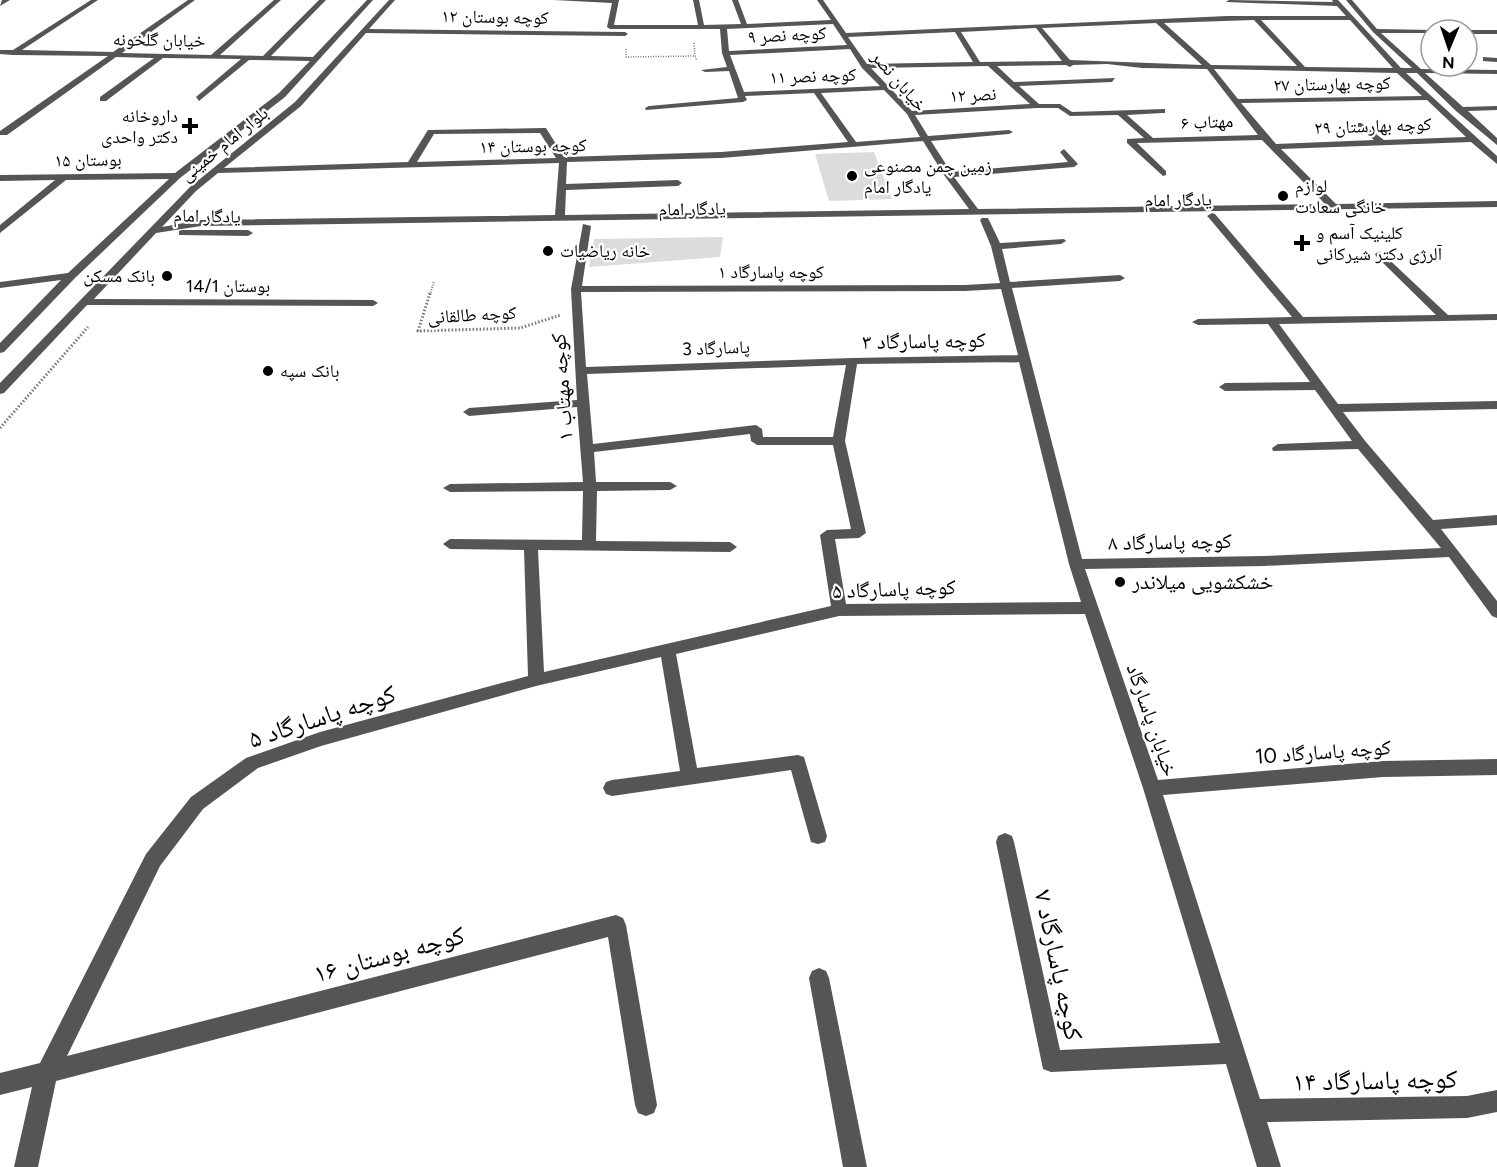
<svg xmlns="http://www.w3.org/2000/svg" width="1497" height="1167" viewBox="0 0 1497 1167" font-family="Figtree,'Noto Naskh Arabic',sans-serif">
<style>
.green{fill:#dcdcdc}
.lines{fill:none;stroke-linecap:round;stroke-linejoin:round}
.path-far2{stroke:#777;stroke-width:1.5;stroke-dasharray:1 1.5;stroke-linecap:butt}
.path-far1{stroke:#777;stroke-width:2;stroke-dasharray:1 1.5;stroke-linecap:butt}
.path{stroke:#777;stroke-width:3;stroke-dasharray:1.5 2;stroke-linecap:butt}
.minor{fill:#555;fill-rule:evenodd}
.poi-dot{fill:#000;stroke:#fff;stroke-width:2}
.labels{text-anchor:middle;stroke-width:4.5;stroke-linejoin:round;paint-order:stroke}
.far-street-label{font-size:18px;fill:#000;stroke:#fff}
.far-poi-label{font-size:18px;fill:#000;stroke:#fff;text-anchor:start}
.street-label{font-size:21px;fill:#000;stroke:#fff}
.poi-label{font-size:21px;fill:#000;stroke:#fff;text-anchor:start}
.near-street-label{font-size:26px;fill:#000;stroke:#fff}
</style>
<rect width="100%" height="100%" fill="#fff"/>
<path class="green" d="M874,152L892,199L829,201L815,154Z
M723,237L720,257L589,267L594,239Z"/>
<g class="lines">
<path class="path-far2" d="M694,43L695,56
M626,49V57L695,56L697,61"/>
<path class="path-far1" d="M430,295L434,281"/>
<path class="path" d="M430,293L418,331L520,328L561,315
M0,428L88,327"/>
<path class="minor" d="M2,0H10L0,6Z
M91,0H98L22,50L113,52L188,0H195L122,53L211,55L274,0H281L220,55L263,56L319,0H326L271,56L313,57L367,0H373L285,97L180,178L75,278L4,352L0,353V343L61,280L0,288V282L68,273L169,179L66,180L0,233V225L55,180L0,181V175L175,173L279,93L310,61L249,60L199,101L196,97L241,59L163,58L106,101H100V97L154,58L116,57L7,135H0V131L108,56L13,55L0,54V50H13Z
M389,0H395L369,29L625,32L628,34L625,36L366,33L301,106L224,168L408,162L428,130H431L543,128H546L564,157L721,152L848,142L814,93L745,96L747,100L743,102L646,110L645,108L649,106L738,98L729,71L705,72L701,70L727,67L722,53L720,29H610L607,27L612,3L554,0H619L614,25H698L693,0H699L704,25L741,24L732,0H738L747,24L831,20L817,0H823L846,33L1227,16H1346L1337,6L1226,2L1229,0L1333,2L1332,0H1338L1401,68H1412L1373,32L1346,0H1352L1377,29L1433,30L1431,33H1381L1421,69L1497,70V74L1425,73L1463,107L1497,106V110L1468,111L1497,138V145L1456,111L1417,73H1406L1497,156V164L1471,142L1281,149L1336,204L1497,201V207L201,226L156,233L94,299L373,300L378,303L373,306L87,305L4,393L0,394V383L190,187L295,102ZM1254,20L1297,66L1211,65L1164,23ZM1261,20H1350L1393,68L1305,67ZM1156,23L1202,65L1070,60L1042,28ZM833,24L847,45L729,51L727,29ZM1036,28L1062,61L980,62L961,32ZM955,32L973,62L867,64L848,37ZM850,49L862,68L880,86L744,92L730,55ZM1107,64L1142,68L1207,69L1258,135L1153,138L1127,115L1162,113H1165V109L1072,112L1060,104H1039L1019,86L1112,82L1115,78L1014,82L997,66L1066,65L1070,67L1073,65ZM988,66L1030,104L912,111L871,68ZM1214,69L1397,73L1422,96L1238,99ZM884,90L907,114L920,137L856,142L821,93ZM1427,100L1466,137L1384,140L1361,123H1358V127L1374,140L1276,144L1241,103ZM1037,108H1058L1070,116L1118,115L1144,138L1127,139V143L1163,176L1166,175V171L1137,143L1262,140L1325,204L978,209L954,177L1074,167L1078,164L1064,149L1060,152L1068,162L951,172L931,141L1009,134L1013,132L1009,130L928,136L915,115ZM540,133L556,158L417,162L434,134ZM923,141L944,175L969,209L565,215L566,190L678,186L682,183L678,180L566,184L567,162L721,158ZM559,163L555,215L201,220L162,227L196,191L218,173Z
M1467,30H1497V34H1467Z
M1483,57L1497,58V62L1483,61Z
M1212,213L1215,214L1303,317L1436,315L1376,256L1375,254L1380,251L1448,315L1497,314V320L1279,324L1338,404L1497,401V409L1343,412L1366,442L1433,520L1497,515V525L1441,529L1497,601V618L1492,616L1449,557L1264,566L1085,569L1158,780L1383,761L1497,759V775L1383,777L1163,795L1260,1099L1467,1096L1497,1090V1112L1467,1118L1267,1122L1281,1167H1257L1226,1064L1051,1072L1043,1069L996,842L998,836L1005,833L1012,836L1014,842L1060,1050L1220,1043L1143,788L1085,614L839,616L676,654L697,768L798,755L804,757L827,836L825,842L818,844L811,842L791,770L612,796L606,794L603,788L606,782L612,780L680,771L661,657L536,686L321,746L258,768L203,809L160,866L67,1056L616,915L623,918L626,925L657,1105L654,1113L646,1116L638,1113L635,1105L608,937L56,1081L38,1167H14L32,1087L0,1095V1073L40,1063L146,854L191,797L246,758L320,732L528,676L524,550L450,549L443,544L450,539L582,540L583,491L450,492L443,488L450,484L583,482L577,407L469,416L463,412L469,408L577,400L571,289L583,224L591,226L582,286L965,285L1000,283L991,246L980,220L982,218H988L1000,243L1064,239L1066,241L1061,244L1002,249L1010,282L1120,275L1125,278L1120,281L1012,288L1082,559L1264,556L1441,548L1358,449L1273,451L1272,448L1278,444L1352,441L1315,390L1225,391L1219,387L1225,383L1310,382L1268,324L1198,325L1192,322L1198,319L1292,317L1209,218L1207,216ZM1001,289L1018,355L852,358L586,367L581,292L965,291ZM1019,362L1069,564L1081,602L846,604L835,539L859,538L866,533L845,441L857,364ZM846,365L833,437H763L762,429L756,425L593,444L587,374ZM750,434L751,441L757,445H833L851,529L827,530L820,535L831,606L544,672L538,550L730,552L737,547L730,542L596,541L597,491L670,490L677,486L670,482H596L594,452Z
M182,230H248L253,233L248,236L179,235V231Z
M819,968L826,971L829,978L867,1167H843L809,978L812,971Z"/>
</g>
<g class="poi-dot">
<path d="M187 117h6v6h6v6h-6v6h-6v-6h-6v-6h6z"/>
<circle cx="852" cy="176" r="6"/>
<circle cx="1283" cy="196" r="6"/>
<path d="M1299 234h6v6h6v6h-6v6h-6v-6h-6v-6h6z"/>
<circle cx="548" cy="251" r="6"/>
<circle cx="167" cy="276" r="6"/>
<circle cx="268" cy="371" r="6"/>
<circle cx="1120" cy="582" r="6"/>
</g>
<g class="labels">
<g class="far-street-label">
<text transform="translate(495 17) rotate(1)" y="6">کوچه بوستان ۱۲</text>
<text transform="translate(787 35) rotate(-3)" y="6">کوچه نصر ۹</text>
<text transform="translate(159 40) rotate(1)" y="6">خیابان گلخونه</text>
<text transform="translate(813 76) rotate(-2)" y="6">کوچه نصر ۱۱</text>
<text transform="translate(899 81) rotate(49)" y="6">خیابان نصر</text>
<text transform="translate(1332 84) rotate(-1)" y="6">کوچه بهارستان ۲۷</text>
<text transform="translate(973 95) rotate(-3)" y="6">نصر ۱۲</text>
<text transform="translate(1207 122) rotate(-2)" y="6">مهتاب ۶</text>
<text transform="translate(1373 126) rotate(-2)" y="6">کوچه بهارستان ۲۹</text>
<text transform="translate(224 144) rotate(-39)" y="6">بلوار امام خمینی</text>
<text transform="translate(533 146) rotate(-1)" y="6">کوچه بوستان ۱۴</text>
<text transform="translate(88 160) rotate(-1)" y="6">بوستان ۱۵</text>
<text transform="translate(1178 200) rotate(-1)" y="6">یادگار امام</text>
<text transform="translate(692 209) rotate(-1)" y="6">یادگار امام</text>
<text transform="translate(207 216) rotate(1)" y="6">یادگار امام</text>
<text x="771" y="278">کوچه پاسارگاد ۱</text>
<text x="228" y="292">بوستان 14/1</text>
<text transform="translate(472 315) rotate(-3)" y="6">کوچه طالقانی</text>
<text transform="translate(716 348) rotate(-2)" y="6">پاسارگاد 3</text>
</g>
<g class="far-poi-label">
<text x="178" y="122" text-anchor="end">داروخانه<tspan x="178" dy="21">دکتر واحدی</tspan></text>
<text x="864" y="172">زمین چمن مصنوعی<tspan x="864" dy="21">یادگار امام</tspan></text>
<text x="1295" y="192">لوازم<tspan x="1295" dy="21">خانگی سعادت</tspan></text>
<text x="1316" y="239">کلینیک آسم و<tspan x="1316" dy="21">آلرژی دکتر شیرکانی</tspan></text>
<text x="560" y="257">خانه ریاضیات</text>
<text x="155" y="282" text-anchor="end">بانک مسکن</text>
<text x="280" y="377">بانک سپه</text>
</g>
<g class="street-label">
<text transform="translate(924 341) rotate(-1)" y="7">کوچه پاسارگاد ۳</text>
<text transform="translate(562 387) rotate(-94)" y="7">کوچه مهتاب ۱</text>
<text transform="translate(1170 542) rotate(-1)" y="7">کوچه پاسارگاد ۸</text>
<text transform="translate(894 589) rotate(-2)" y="7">کوچه پاسارگاد ۵</text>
<text transform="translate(1152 720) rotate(71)" y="7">خیابان پاسارگاد</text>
<text transform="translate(1323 752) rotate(-4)" y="7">کوچه پاسارگاد 10</text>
</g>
<g class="poi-label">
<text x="1132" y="589">خشکشویی میلاندر</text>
</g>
<g class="near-street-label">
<text transform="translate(322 716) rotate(-18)" y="9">کوچه پاسارگاد ۵</text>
<text transform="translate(389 954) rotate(-15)" y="9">کوچه بوستان ۱۶</text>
<text transform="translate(1059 965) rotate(78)" y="9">کوچه پاسارگاد ۷</text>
<text transform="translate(1375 1080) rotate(-1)" y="9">کوچه پاسارگاد ۱۴</text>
</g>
</g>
<g transform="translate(1449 48) rotate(182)"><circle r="28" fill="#ffffff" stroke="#999999" stroke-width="1.5"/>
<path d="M0-4.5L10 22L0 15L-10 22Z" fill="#000000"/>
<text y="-9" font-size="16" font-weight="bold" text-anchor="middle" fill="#000000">N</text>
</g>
</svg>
